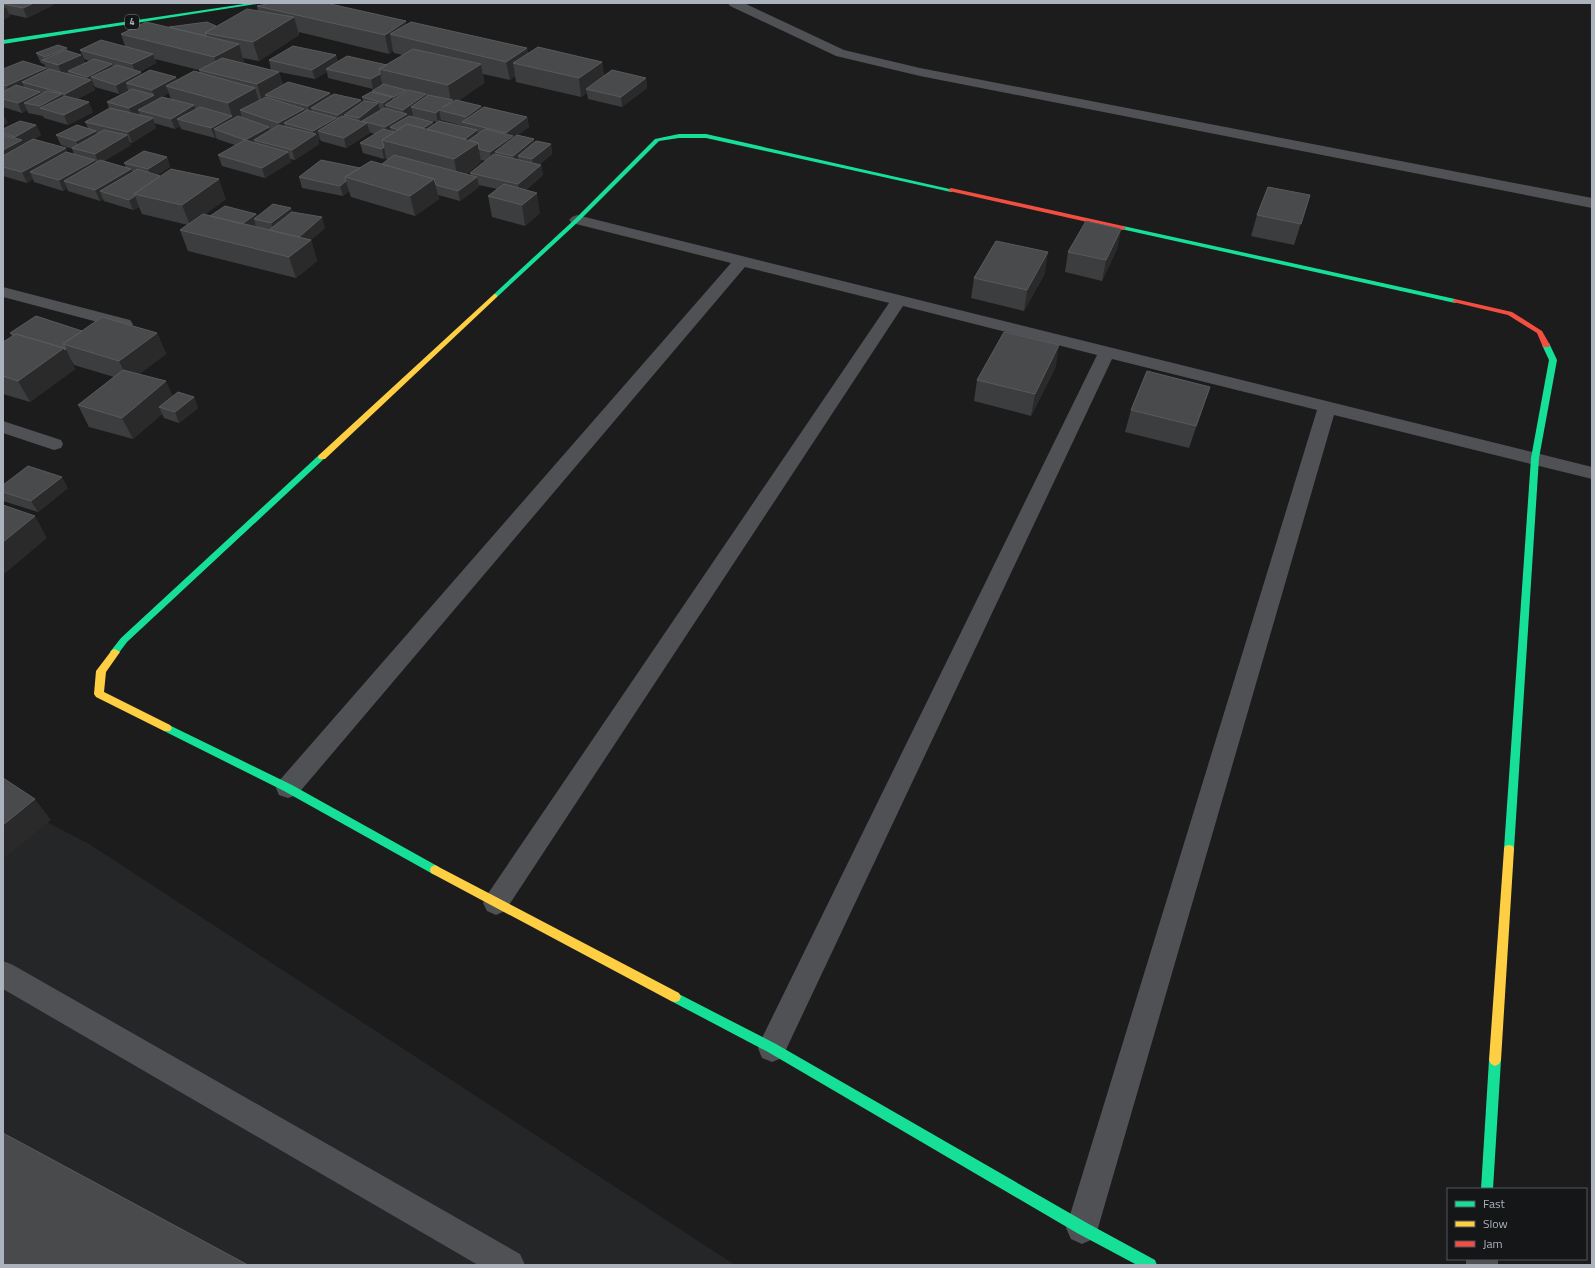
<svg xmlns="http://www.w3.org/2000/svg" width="1595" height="1268" viewBox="0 0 1595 1268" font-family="'Titillium Web',sans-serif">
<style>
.built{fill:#252628}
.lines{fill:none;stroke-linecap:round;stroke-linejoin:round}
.lane{fill:#4f5155;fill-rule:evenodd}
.street{fill:#4f5155;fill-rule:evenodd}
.fast{fill:#16e098;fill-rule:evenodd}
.slow{fill:#ffcf43;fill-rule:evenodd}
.jam{fill:#f24e42;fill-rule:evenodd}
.wall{fill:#3c3d3e;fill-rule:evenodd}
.shaded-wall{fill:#2a2a2a}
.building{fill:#494a4b;stroke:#585a5d}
.labels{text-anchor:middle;stroke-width:3;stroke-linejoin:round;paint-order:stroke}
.shield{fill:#151618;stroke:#7f848c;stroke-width:1}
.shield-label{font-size:9px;font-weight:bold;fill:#adb3bd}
</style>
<rect width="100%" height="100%" fill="#1c1c1c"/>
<path class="built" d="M3,799L89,844L735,1265H3Z"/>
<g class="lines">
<path class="lane" d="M3,287L130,320L133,324L130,328L124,329L3,297Z
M3,961L13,965L520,1254L525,1265H478L3,989Z"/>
<path class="street" d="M728,3H744L844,50L920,68L1592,198V208L920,76L836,56L730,6Z
M577,215L1592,467V479L1334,415L1098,1228L1093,1239L1082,1244L1071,1239L1066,1228L1317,410L1112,359L782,1058L772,1062L762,1058L758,1048L762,1038L1097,355L903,306L505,911L496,915L487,911L483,903L487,895L889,303L745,267L297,795L288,798L279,795L276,788L279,781L731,263L572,223L569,220L572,217Z
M3,421L61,440L63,444L61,448L54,450L3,433Z
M1466,1259H1498V1265H1466Z"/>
<path class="fast" d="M251,3H263L3,44V40Z
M679,134H706L954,190L951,192L706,138H679L659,141L579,221L497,297H493V295L575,219L655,139Z
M1123,226L1455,299L1458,301L1455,303L1121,229V227Z
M1543,343H1549L1557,360L1539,458L1514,849L1513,852L1509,853L1505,852L1504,849L1531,458L1549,360L1542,345Z
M319,455H325L326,457L127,642L118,654H112L110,652L121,638Z
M167,724L292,785L439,867L440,870L439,873L435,875L431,873L284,791L164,731L162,728L164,725Z
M675,992L776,1044L1087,1223L1155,1260L1157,1265H1137L1077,1233L768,1052L671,1001L669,997L671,993Z
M1495,1054L1499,1056L1501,1060L1493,1189H1481L1489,1060L1491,1056Z"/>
<path class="slow" d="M495,294L497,295V297L325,459H319L318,457L319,455L493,295Z
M115,649L120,652L106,672L104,692L170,725L172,728L170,731H164L96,697L94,694L96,671L112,650Z
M1509,845L1513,846L1514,849L1501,1060L1499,1064L1495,1066L1491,1064L1489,1060L1504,849L1505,846Z
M435,865L679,993L681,997L679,1001L675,1002L671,1001L431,873L430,870L431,867Z"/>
<path class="jam" d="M951,188L1123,226L1126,228L1123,230L949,191V189Z
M1455,299L1512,312L1542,331L1550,345L1549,347H1543L1537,333L1508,315L1453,302V300Z"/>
</g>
<path class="wall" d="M3,3H52L53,5L27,18L9,14L10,16L3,20Z
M257,6L407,24L527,48L528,54L602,62L604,76L646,78L647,88L622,107L588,99L587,93L581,97L516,82L515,76L510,80L483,74L484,83L458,101L481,106L482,109L527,117L529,127L518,135L534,139V142L551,144L552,154L539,165H541L543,175L526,190L540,213L525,226L492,217L488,196L497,189L479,185V187L460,201L438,195L439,199L415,216L351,197L349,191L343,196L302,188L299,177L382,164L387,160L386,158L384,159L363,153L360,143L375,134L369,132L370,133L346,148L321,141L320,139L318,140L319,144L295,160L290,159L291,162L265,178L222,166L218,155L235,145L217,139L216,137L215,138L181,129L180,126L175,129L154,123L156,128L132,143L129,142L131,145L104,161L126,168L124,163L167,157L170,167L158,175L226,199L204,215L210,216L256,214L257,216L291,208L292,212L325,228L311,240L317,261L296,278L188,251L180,230L188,225L142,214L139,207L133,210L104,201L103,199L100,201L68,191L67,188L63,191L34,182L33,179L27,183L3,176V129L36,125L41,135L34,139L68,152L74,154L72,149L61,145L56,135L88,128L85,122L109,108L107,102L128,91V90L119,94L95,87L94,85H93L95,90L77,99L93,112L68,125L44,118L43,116L28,113L27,110L22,113L3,107V69L46,68L44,64L41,63L36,53L67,48L68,51L81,55L85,63L90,61L84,59L80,50L125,46L121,34L169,27L216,26L258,11ZM299,32L389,54L393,51L394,53L403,55L387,65L338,61L336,55L269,60L271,70L244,63L243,58L259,61L299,35ZM155,59L199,70L200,73L177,80L176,77L142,74L139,72L156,63ZM279,72L315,79L327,72L328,78L373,89L382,83V85L372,91V92L362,97L363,101L362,102L361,100L331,96L330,93L283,85ZM169,93L171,100H156ZM418,118L437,122L433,125V122ZM441,120L463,126V127L439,121ZM481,160L486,161L470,173L471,175L466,174L481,162Z
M1310,195L1294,245L1251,236L1257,215Z
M1121,229L1117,249L1102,281L1065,272L1068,252Z
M1045,273L1024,311L971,298L974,278Z
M82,331L157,333L166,354L139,374L173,396L194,397L198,408L179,423L164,418L162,414L133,439L89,427L78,405L114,377L74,365L71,360V361L75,369L30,402L3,394V342L12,336L10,333Z
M1056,366L1031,416L974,401L977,380Z
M1210,387L1203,408L1189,448L1125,432L1131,410Z
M3,485L68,488L38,512L3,501Z"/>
<path class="shaded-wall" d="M34,3H52L53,5L27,18L23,8Z
M6,7L10,16L3,20V9Z
M294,17L299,35L259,61L253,42Z
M406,21L410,39L390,34L393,51L389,54L385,35Z
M239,44L244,63L221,76L214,57Z
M67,48L70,58L48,62L45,57Z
M527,48L530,67L513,63L515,76L510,80L506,62Z
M153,54L156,63L136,73L132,64Z
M81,55L85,65L68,71V72L62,75L58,65Z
M336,55L339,65L326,69L327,72L315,79L312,70Z
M602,62L604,80L586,89L587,93L581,97L579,78Z
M112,64L116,74L91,77L94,85H93L95,90L69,103L65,94L88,81L87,77Z
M481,64L484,83L453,104L442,108L451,101L448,85Z
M46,68L50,78L22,82L25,89L11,95L6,86Z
M141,72L145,82L126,83L128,90L119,94L116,85Z
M279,72L285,91L265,95L267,101L263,104L257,84Z
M380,74L382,83L373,89L371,79Z
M176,77L179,87L166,86L169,93L156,100L158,105L138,110L140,115L133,118L129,108L154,96L152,90Z
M646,78L647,88L622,107L621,97Z
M255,88L261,107L240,110L242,118L214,129L216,137L215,138L211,128L232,116L228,103Z
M406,90L408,100L397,107L394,97Z
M40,92L44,102L24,103L27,110L22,113L18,103Z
M330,93L333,103L311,108L313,115L311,116L308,106Z
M62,94L66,104L41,109L40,106Z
M426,94L428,104L411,107L413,115L407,118L390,127L392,134L388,137L385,127L405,115L403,110Z
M392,97L394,107L385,105L386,112L385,113L383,103Z
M361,100L364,110L344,115L346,121L341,125L338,115Z
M89,102L93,112L68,125L64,115Z
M378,103L381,113L362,121L364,125L367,123L370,133L346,148L344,138L361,127L359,118Z
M194,105L198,115L177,119L180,126L175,129L171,119Z
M481,106L483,116L467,123L466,117Z
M304,109L306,119L284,123L286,130L281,133L278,123Z
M439,110L441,120L438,123L436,113Z
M3,114L8,123L3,126Z
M527,117L529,127L495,152L497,159L492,163L490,152L507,140L506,133Z
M153,118L156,128L132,143L128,132Z
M336,118L339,128L318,131L320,139L318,140L319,144L295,160L292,150L314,135L313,131Z
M433,122L435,132L414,134Z
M36,125L41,135L24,144L7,161L3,153V150L17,142L15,137Z
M269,127L272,137L254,140L256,145L245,140Z
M477,130L479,140L459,144Z
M96,131L100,141L80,150L76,141Z
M127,135L131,145L99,164L95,154Z
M534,139L535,149L518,156L519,163L515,166L513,156Z
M478,143L481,162L458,179L454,159Z
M551,144L552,154L534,169L532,159Z
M384,147L386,158L384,159L382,149Z
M66,148L70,158L30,172L33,179L27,183L22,172Z
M288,152L291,162L265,178L262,168Z
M167,157L170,167L152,179L148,169Z
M95,160L100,170L64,181L67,188L63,191L59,180Z
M541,165L543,175L520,195L518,184Z
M131,169L136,179L100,191L103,199L100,201L95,190Z
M477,177L479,187L460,201L458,191Z
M219,179L226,199L190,225L182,205Z
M434,179L439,199L415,216L410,196Z
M346,181L349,191L343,196L340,186Z
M537,193L540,213L525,226L522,205Z
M135,196L139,207L133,210L129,200Z
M291,208L295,219L275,233L271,223Z
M256,214L258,220L254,219L256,227H237Z
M322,217L325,228L311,240L317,261L296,278L289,257L298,238Z
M1121,229L1117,249L1102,281L1106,260Z
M1048,252L1045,273L1024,311L1027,290Z
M157,333L166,354L129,382L119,361Z
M1059,345L1056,366L1031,416L1035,394Z
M64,348L66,349L71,360V361L75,369L30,402L18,381Z
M166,381L176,403L159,407L162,414L133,439L122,418Z
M1210,387L1203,408L1189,448L1196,426Z
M194,397L198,408L179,423L175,412Z
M62,477L68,488L38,512L31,501Z
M35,516L47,538L3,575V542Z
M35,799L51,820L3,859V825Z"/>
<path class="building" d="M3,3H34L23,8L3,4Z
M272,3H326L406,21L385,35L257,6Z
M247,9L294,17L253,42L205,33Z
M146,22L239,44L214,57L121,34Z
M207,22L216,26L205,33L206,36L169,27Z
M411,22L527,48L506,62L390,34Z
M101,40L153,54L132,64L80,50Z
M58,45L67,48L45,57L36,53Z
M293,46L336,55L312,70L269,60Z
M538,47L602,62L579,78L513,63Z
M413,49L481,64L448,85L379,69Z
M65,50L81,55L58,65L42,60Z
M347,56L387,65L379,69L380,74L371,79L326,69Z
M222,58L279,72L257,84L199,70Z
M94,59L112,64L87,77L68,71Z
M23,61L46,68L6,86L3,84V69Z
M117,65L141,72L116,85L91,77Z
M49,69L91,80L65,94L22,82Z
M150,70L176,77L152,90L126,83Z
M612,70L646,78L621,97L586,89Z
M194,71L255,88L228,103L166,86Z
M288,82L330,93L308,106L265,95Z
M383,84L406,90L394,97L372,91Z
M16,85L40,92L18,103L3,99V92Z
M132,89L154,95L129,108L107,102Z
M408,90L426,94L403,110L385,105Z
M47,91L62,94L40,106L24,103Z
M371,92L392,97L383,103L362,97Z
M334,94L361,100L338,115L311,108Z
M428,95L453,100L442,108L456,100L481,106L466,117L439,110L436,113L411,107Z
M65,96L89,102L64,115L40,108Z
M162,97L194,105L171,119L138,110Z
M266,97L304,109L278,123L240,110Z
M364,101L378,103L359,118L344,115Z
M200,107L232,116L211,128L177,119Z
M484,107L527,117L506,133L462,122Z
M110,108L153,118L128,132L85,122Z
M384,108L407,114L385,127L362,121Z
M307,110L336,118L313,131L284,123Z
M238,116L269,127L245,140L288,152L262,168L218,155L245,140L214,129Z
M342,116L367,123L344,138L318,131Z
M409,116L433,122L423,128L407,124L398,130L390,127Z
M20,121L36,125L15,137L3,133V129Z
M439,121L477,130L465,139L427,129Z
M407,124L478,143L454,159L382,140Z
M77,125L96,131L76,141L56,135Z
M279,125L316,134L292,150L254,140Z
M383,129L394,132L382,140L384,147L382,149L360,143Z
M485,129L513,136L490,152L479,149L478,143L469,140Z
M104,130L127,135L95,154L72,148Z
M3,135L22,140L3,150Z
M517,135L534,139L513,156L495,152Z
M33,139L66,148L22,172L3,167V156Z
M536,141L551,144L532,159L518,156Z
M144,151L167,157L148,169L124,163Z
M66,152L95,160L59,180L30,172Z
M494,154L541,165L518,184L470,173Z
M394,155L477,177L458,191L436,185L434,179L382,164Z
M100,160L131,169L95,190L64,181Z
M321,160L360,168L345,177L346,181L340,186L299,177Z
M371,161L434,179L410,196L345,177Z
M138,169L160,176L134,194L135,196L129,200L100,191Z
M171,169L219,179L182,205L134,194Z
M504,184L537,193L522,205L488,196Z
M1268,187L1310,195L1301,224L1257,215Z
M273,204L291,208L271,223L254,219Z
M225,206L256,214L242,224L210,216Z
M292,212L322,217L299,237L269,230Z
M203,214L311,240L289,257L180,230Z
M1086,221L1121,229L1106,260L1068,252Z
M996,241L1048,252L1027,290L974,278Z
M36,316L82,331L63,344L66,349L65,350L64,348L16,334L14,335L10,333Z
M102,317L157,333L119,361L63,344Z
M1004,332L1059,345L1035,394L977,380Z
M16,334L64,348L18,381L3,376V342Z
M123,370L166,381L122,418L78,405Z
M1147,371L1210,387L1196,426L1131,410Z
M178,392L194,397L175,412L159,407Z
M28,466L62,477L31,501L3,492V485Z
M3,505L35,516L3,542Z
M3,778L35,799L3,825Z
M3,1133L248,1265H3Z"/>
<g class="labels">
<rect class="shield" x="125" y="15" width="14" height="14" rx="3"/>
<g class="shield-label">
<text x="132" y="25">4</text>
</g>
</g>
<rect width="1595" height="1268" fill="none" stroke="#adb3bd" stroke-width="8"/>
<rect x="1447" y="1188" width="140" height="72" fill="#151618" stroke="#52555a"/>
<rect x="1455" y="1201" width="20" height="6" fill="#16e098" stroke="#52555a"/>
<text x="1483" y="1208" font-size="12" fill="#adb3bd">Fast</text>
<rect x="1455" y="1221" width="20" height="6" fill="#ffcf43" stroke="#52555a"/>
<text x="1483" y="1228" font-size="12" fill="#adb3bd">Slow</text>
<rect x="1455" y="1241" width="20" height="6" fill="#f24e42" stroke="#52555a"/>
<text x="1483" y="1248" font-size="12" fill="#adb3bd">Jam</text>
</svg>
